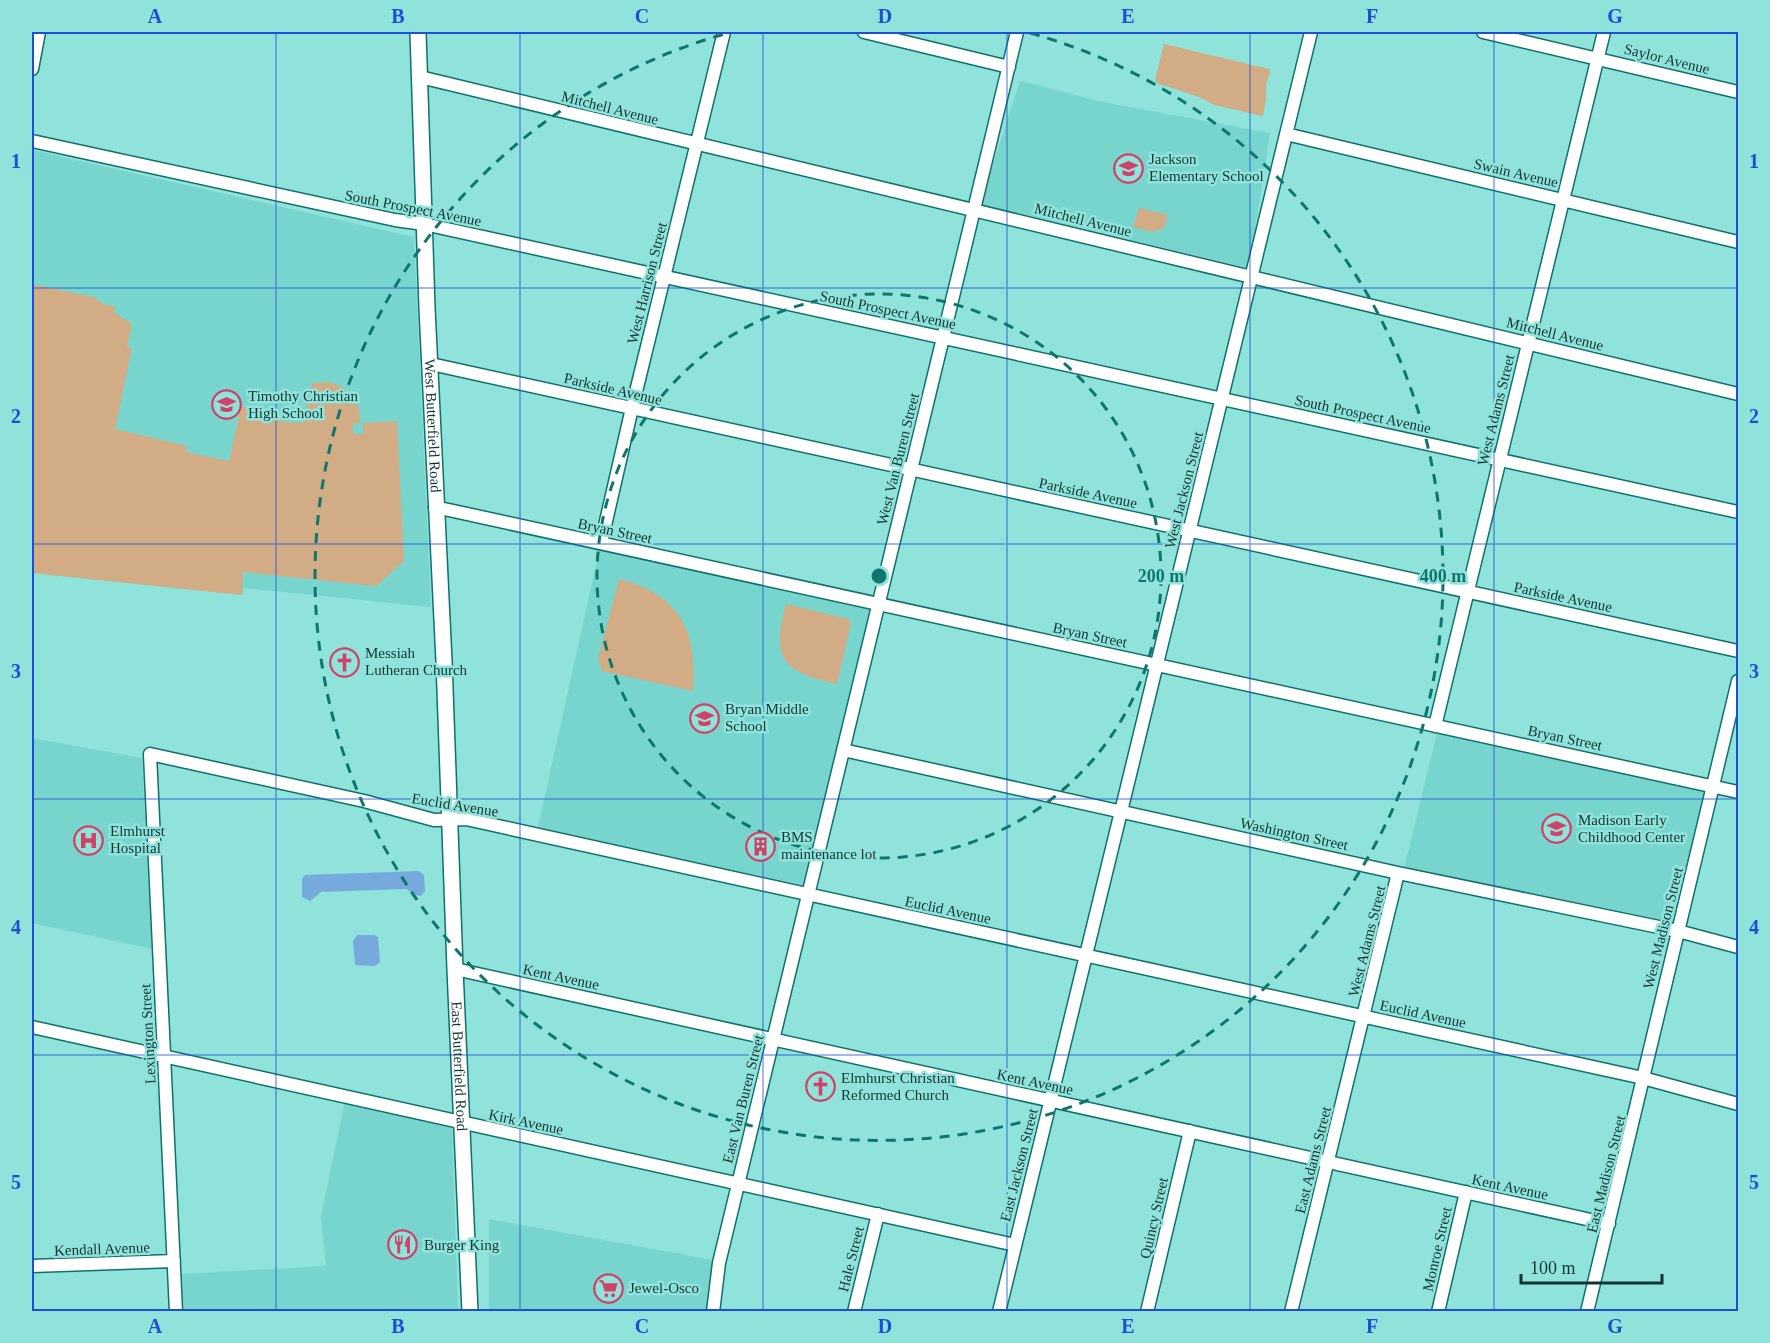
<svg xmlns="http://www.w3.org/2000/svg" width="1770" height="1343" viewBox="0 0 1770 1343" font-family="'Times New Roman',serif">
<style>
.built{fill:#78d5ce}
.green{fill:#d2ac84}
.water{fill:#76aadc}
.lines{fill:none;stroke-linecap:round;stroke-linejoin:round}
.minor-casing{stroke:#0f716b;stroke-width:15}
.major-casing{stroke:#0f716b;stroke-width:18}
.minor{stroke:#fff;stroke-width:12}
.major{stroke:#fff;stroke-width:15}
.grid{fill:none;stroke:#1d4ed8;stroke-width:1.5;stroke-opacity:0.55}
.ring{fill:none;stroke:#0f766e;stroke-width:3;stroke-dasharray:10 8}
.labels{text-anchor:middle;stroke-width:5;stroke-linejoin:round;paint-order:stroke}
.street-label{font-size:15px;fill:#113533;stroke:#8fe3db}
.poi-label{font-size:15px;fill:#113533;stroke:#8fe3db;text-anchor:start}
.centre{fill:#0f766e;stroke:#8fe3db;stroke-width:3}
.ring-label{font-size:18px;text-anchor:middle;font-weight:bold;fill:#0f766e;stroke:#8fe3db;stroke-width:5;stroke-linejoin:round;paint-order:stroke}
.neatline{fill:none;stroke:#1d4ed8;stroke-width:2}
.grid-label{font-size:20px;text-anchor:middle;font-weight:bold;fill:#1d4ed8}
</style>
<rect width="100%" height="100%" fill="#8fe3db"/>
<path class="built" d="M1020,81L1103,102L1270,133L1249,268L980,204Z
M32,150L414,237L431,607L244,588L242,595L32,573Z
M600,547L873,608L804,885L538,829L536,836Z
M1438,729L1710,788L1675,925L1404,869Z
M32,738L142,758L152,949L32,923Z
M345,1101L452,1126L458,1311H183L181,1274L326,1266L321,1216Z
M489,1219L713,1260L708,1289V1311H489Z"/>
<path class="green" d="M1164,44L1269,69L1270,72L1266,84V99L1263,116L1214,105L1199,97L1157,83L1155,80Z
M1139,208L1168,215L1164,228L1152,232L1133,227Z
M32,284L94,297L103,304L115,306L114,312L132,324L127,347L132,348L115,429L187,446L186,452L229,461L241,407L249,408L248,414L287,422L303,423L312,383L329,382L344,388L359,408L360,423L353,424V434H363V423L397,421L404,561L376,586L243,572L242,595L32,573Z
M619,579C679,594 698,630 693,691L602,671L598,659Z
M786,604L848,619L851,623L837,684C782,672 771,659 786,604Z"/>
<path class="water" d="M419,871L424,875L425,891L421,896L414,895L407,889L321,892L310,901L302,897V879L305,875Z
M357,935H374L378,937L380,962L375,966L355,965L353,941Z"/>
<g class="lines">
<defs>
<path id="minor" d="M864,32L1009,67
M1483,32L1738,92
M32,69L39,32
M420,77L1738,394
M1286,134L1738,242
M32,141L395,220L424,224L1738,512
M431,364L1738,651
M435,507L1738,792
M601,543L632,408L724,32
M1435,726L1604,32
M843,750L1398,873L1678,931L1738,947
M455,969L1609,1224
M32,1027L1015,1245
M32,1266L174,1261
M176,1312L150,754L364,801L434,820L466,819L1643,1078L1738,1104
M713,1312L719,1263L1017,32
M854,1312L878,1214
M999,1312L1311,32
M1147,1312L1190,1131
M1291,1312L1398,873
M1438,1312L1466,1192
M1587,1312L1738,681"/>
<g id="major">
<path id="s1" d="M418,32L427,308L444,661L455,969L470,1312"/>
</g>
</defs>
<use href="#minor" class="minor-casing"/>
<use href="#major" class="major-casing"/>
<use href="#minor" class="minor"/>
<use href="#major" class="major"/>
</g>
<path class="grid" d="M276,32V1312M520,32V1312M763,32V1312M1007,32V1312M1250,32V1312M1494,32V1312M32,288H1738M32,544H1738M32,799H1738M32,1055H1738"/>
<g class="ring">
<circle cx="879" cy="576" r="282"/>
<path d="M1030 33A564 564 0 1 1 728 33"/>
</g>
<defs>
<symbol id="school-ring" viewBox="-11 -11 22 22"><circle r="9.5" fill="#8fe3db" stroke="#d14269" stroke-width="1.5"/><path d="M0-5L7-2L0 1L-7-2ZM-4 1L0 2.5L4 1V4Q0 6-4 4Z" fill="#d14269"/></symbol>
<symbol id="church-ring" viewBox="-11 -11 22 22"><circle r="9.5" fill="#8fe3db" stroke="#d14269" stroke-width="1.5"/><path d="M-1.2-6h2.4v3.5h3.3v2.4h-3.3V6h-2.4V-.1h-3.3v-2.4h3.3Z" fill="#d14269"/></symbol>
<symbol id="hospital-ring" viewBox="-11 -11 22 22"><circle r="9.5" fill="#8fe3db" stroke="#d14269" stroke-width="1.5"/><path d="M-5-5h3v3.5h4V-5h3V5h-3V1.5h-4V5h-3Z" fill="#d14269"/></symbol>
<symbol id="building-ring" viewBox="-11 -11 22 22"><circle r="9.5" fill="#8fe3db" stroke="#d14269" stroke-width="1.5"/><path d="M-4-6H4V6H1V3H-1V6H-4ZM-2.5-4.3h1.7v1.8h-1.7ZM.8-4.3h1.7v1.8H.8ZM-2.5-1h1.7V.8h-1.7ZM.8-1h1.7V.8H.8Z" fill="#d14269"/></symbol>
<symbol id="restaurant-ring" viewBox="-11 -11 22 22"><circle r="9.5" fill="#8fe3db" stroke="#d14269" stroke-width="1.5"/><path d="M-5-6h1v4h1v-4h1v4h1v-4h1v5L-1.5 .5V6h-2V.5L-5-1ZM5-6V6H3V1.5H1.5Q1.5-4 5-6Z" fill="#d14269"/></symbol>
<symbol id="supermarket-ring" viewBox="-11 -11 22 22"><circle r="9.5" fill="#8fe3db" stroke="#d14269" stroke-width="1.5"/><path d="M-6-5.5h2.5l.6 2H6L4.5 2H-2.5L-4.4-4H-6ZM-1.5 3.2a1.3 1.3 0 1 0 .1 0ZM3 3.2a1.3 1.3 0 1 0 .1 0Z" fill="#d14269"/></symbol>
</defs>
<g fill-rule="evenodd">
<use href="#school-ring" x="1112" y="152" width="33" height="33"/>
<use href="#school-ring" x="210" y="388" width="33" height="33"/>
<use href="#church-ring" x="328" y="646" width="33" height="33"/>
<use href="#school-ring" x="688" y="702" width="33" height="33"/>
<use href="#school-ring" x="1540" y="812" width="33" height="33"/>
<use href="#hospital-ring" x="72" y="824" width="33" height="33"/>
<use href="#building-ring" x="744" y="830" width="33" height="33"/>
<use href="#church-ring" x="804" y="1070" width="33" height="33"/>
<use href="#restaurant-ring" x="386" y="1228" width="33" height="33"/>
<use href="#supermarket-ring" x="592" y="1272" width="33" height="33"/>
</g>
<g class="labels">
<g class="street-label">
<text transform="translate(1667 59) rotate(14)" y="5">Saylor Avenue</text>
<text transform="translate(610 108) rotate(14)" y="5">Mitchell Avenue</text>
<text transform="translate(1516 173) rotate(13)" y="5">Swain Avenue</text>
<text transform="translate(413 208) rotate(11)" y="5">South Prospect Avenue</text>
<text transform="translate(1083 220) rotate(14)" y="5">Mitchell Avenue</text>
<text transform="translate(647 283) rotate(-76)" y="5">West Harrison Street</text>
<text transform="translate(888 310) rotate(12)" y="5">South Prospect Avenue</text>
<text transform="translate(1555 334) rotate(14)" y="5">Mitchell Avenue</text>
<text transform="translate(613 389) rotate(13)" y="5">Parkside Avenue</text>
<text transform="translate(1496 410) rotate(-76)" y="5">West Adams Street</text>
<text transform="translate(1363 414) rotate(12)" y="5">South Prospect Avenue</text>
<text dy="5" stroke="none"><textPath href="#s1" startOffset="394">West Butterfield Road</textPath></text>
<text transform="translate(898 459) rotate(-76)" y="5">West Van Buren Street</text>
<text transform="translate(1184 490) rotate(-76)" y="5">West Jackson Street</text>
<text transform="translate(1088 493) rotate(12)" y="5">Parkside Avenue</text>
<text transform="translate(615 531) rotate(12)" y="5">Bryan Street</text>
<text transform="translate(1563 597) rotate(12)" y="5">Parkside Avenue</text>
<text transform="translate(1090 635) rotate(12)" y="5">Bryan Street</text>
<text transform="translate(1565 738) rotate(12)" y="5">Bryan Street</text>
<text transform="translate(455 805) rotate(9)" y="5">Euclid Avenue</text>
<text transform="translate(1294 834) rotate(12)" y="5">Washington Street</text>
<text transform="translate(948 910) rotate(12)" y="5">Euclid Avenue</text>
<text transform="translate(1663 928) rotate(-76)" y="5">West Madison Street</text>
<text transform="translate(1367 941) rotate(-76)" y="5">West Adams Street</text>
<text transform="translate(561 977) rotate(12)" y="5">Kent Avenue</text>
<text transform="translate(1423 1014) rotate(12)" y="5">Euclid Avenue</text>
<text transform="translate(148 1034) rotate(-93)" y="5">Lexington Street</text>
<text dy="5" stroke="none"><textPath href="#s1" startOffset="1035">East Butterfield Road</textPath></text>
<text transform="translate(1035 1082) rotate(12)" y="5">Kent Avenue</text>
<text transform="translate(743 1099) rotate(-76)" y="5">East Van Buren Street</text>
<text transform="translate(526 1122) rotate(12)" y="5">Kirk Avenue</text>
<text transform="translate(1313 1160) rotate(-76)" y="5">East Adams Street</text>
<text transform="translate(1019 1165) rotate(-76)" y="5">East Jackson Street</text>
<text transform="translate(1606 1174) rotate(-76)" y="5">East Madison Street</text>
<text transform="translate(1510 1187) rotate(12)" y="5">Kent Avenue</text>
<text transform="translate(1154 1218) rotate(-77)" y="5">Quincy Street</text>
<text transform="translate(102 1249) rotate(-2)" y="5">Kendall Avenue</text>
<text transform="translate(1437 1249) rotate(-77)" y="5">Monroe Street</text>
<text transform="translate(851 1259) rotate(-76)" y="5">Hale Street</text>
</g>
<g class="poi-label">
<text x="1149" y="164">Jackson<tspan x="1149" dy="17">Elementary School</tspan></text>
<text x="248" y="401">Timothy Christian<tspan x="248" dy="17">High School</tspan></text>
<text x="365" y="658">Messiah<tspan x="365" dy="17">Lutheran Church</tspan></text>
<text x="725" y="714">Bryan Middle<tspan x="725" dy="17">School</tspan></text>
<text x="1578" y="825">Madison Early<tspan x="1578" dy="17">Childhood Center</tspan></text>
<text x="110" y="836">Elmhurst<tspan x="110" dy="17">Hospital</tspan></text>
<text x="781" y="842">BMS<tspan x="781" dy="17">maintenance lot</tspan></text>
<text x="841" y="1083">Elmhurst Christian<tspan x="841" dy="17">Reformed Church</tspan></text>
<text x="424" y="1250">Burger King</text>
<text x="629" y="1293">Jewel-Osco</text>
</g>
</g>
<circle cx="879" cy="576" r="9" class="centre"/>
<g class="ring-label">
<text x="1161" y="582">200 m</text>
<text x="1443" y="582">400 m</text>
</g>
<rect width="1770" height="1343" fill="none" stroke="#8fe3db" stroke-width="66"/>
<path d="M1521 1274v9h141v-9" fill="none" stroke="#113533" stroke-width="3"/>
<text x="1530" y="1274" font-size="18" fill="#113533" stroke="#8fe3db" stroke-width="4.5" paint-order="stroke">100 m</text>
<rect x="33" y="33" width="1704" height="1277" class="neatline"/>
<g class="grid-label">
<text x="155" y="23">A</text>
<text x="398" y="23">B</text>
<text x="642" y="23">C</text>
<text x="885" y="23">D</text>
<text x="1128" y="23">E</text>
<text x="1372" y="23">F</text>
<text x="1615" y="23">G</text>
<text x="16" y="168">1</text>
<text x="1754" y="168">1</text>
<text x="16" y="423">2</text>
<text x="1754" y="423">2</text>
<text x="16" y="678">3</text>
<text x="1754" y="678">3</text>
<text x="16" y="934">4</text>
<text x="1754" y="934">4</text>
<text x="16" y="1189">5</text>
<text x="1754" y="1189">5</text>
<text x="155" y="1333">A</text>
<text x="398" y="1333">B</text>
<text x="642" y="1333">C</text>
<text x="885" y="1333">D</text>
<text x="1128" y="1333">E</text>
<text x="1372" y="1333">F</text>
<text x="1615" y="1333">G</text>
</g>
</svg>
